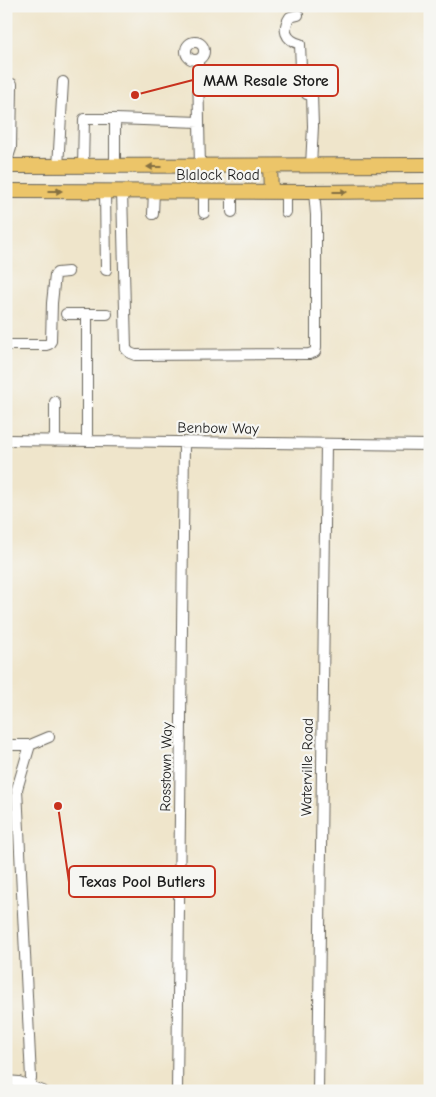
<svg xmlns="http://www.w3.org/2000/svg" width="436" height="1097" viewBox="0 0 436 1097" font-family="'Comic Neue',sans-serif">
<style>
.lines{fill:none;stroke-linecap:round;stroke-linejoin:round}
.minor-casing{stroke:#666259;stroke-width:12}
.major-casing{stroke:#666259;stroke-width:16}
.minor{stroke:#fff;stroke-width:10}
.major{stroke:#ecc569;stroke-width:14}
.oneway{fill:#847042}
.labels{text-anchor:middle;stroke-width:4.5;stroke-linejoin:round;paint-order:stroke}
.street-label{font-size:15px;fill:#1c1c1c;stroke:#f6f6f2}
.leader{fill:none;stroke:#c8321e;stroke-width:2}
.callout-dot{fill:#c8321e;stroke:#f6f6f2;stroke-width:2}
.callout{fill:#f6f6f2;stroke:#c8321e;stroke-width:2}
.callout-label{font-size:16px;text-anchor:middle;font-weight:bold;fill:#1c1c1c}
</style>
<rect width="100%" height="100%" fill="#f6f6f2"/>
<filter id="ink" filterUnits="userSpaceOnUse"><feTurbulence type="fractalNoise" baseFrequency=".02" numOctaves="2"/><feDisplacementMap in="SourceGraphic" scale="10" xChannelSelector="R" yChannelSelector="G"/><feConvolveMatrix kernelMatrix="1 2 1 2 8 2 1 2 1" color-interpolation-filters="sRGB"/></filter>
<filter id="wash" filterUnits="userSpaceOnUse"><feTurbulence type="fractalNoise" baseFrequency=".0096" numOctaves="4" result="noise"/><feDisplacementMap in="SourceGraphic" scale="20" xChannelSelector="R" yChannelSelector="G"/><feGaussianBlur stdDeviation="1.12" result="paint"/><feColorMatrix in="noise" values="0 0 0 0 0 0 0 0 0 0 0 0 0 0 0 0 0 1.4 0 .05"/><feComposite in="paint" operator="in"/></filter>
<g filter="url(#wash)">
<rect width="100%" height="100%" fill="#efe5cb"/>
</g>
<g filter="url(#ink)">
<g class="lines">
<defs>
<path id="minor" d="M298,15L290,17C282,29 285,40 300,44L301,69L307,94L312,95L313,126L311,166
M186 51a9 9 0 1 1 18 0a9 9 0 1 1-18 0Z
M198,60L199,122
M6,157H8L11,148L12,84
M58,167L63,82
M83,167L84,119H115
M115,167V119L199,122L200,166
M105,191L106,270
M122,191L126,349L130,353L135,355L309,354L315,352L316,348V215L314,192
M232,212V192
M286,212V192
M204,213V191
M153,214L154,191
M66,314H87
M6,345H46L49,344L51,341L52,303L55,275L57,273L68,272
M6,440L430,445
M55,441V402
M87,441V314H107
M6,745H30
M6,1081L19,1082L43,1091
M29,1086L31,1078L17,789L30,745L49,737
M177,1091L184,443
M318,1091L326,444"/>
<path id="major" d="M6,166L430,165
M270,166L271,192
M6,191L314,192L430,191"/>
</defs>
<use href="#minor" class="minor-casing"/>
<use href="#major" class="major-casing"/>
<use href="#minor" class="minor"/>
<use href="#major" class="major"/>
</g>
<defs><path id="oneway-solid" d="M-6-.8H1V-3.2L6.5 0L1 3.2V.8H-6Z" transform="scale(1.25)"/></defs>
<g class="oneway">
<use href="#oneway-solid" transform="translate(154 167) rotate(180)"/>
<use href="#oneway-solid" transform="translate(55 191)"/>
<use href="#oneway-solid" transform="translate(340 192)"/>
</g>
</g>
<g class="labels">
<g class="street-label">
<text x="218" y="180">Blalock Road</text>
<text transform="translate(218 428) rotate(1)" y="5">Benbow Way</text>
<text transform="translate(166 767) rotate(-89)" y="5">Rosstown Way</text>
<text transform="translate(307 767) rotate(-89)" y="5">Waterville Road</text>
</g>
</g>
<path class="leader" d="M135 95L193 80M58 806L69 882"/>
<g class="callout-dot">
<circle cx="135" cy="95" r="5"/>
<circle cx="58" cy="806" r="5"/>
</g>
<g class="callout">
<rect x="193" y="65" width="145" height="31" rx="5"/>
<rect x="69" y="866" width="146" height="31" rx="5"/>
</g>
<g class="callout-label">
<text x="266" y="86">MAM Resale Store</text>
<text x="142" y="887">Texas Pool Butlers</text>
</g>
<rect width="436" height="1097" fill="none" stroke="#f6f6f2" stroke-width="25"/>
</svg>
